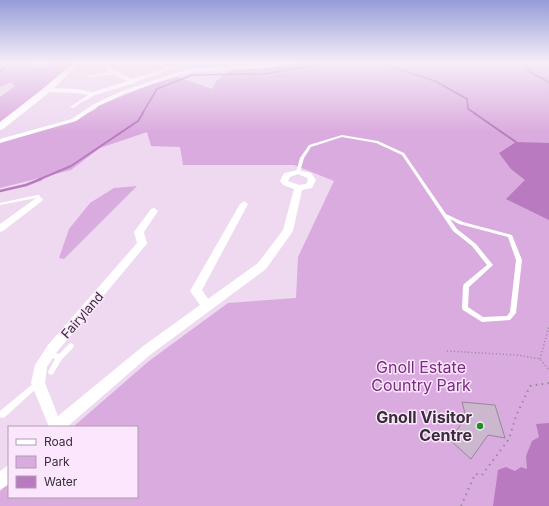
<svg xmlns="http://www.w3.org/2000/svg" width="549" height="506" viewBox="0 0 549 506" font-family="Inter,sans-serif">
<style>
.green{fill:#daabde}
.water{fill:#b97ac0}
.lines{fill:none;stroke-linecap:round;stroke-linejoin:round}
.stream-far2{stroke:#b97ac0;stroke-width:1.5}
.stream-far1{stroke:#b97ac0;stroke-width:2}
.stream{stroke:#b97ac0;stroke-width:2.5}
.canal{fill:#b97ac0;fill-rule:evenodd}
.building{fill:#ccb8ce;stroke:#9a869b}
.path-far2{stroke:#968797;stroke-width:1;stroke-dasharray:0.5 1.5;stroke-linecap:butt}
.path-far1{stroke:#968797;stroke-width:1.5;stroke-dasharray:1 2.5;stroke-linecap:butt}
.path{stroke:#968797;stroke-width:2;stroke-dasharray:1.5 4.5;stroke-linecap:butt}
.service{fill:#fff;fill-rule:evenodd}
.minor{fill:#fff;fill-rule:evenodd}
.secondary{fill:#fff;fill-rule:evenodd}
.poi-dot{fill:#1a9321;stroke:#fce6fd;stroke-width:1.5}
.labels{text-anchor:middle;stroke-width:3;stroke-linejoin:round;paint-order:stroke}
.street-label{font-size:13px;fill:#372f38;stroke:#fce6fd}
.near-park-label{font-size:16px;fill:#792c82;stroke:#fce6fd}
.near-poi-label{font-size:16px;font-weight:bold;fill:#372f38;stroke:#fce6fd;text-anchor:end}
</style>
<rect width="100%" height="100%" fill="#eed9f0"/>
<path class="green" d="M0,62H32L40,67L49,62H76L0,123V97L15,86L11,82L0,87Z
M288,62H549V506H0V491L9,482V497H137V427H73L149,361L228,303L296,298L298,257L334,181L294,165H183L180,147L151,146L147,132L100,148L71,170L0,188V142L70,122L96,109L98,106L152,84L178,77L212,89L216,81L234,68Z
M137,186L64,259L59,258L69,229L90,203L114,188Z"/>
<path class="water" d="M516,142L549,143V220L506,199L525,180L511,169L499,153Z
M549,423V506H493L498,470L506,467L515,471L521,467L527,469L526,456L532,441L539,437L536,424Z"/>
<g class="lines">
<path class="stream-far2" d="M376,62L435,81L467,99L468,109L476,114
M520,62L530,72L549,82
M142,114L157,89L192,75L264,74L334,62"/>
<path class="stream-far1" d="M474,113L516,142
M38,180L71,166L138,121L143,113"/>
<path class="stream" d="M0,191L26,185L41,179"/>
<path class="canal" d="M8,62H12L0,73V70Z"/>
</g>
<path class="building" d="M462,402L495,405L505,438L488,435L471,459L450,440L466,417Z"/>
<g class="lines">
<path class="path-far2" d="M518,62L520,66L549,84
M0,64L2,62
M237,74L236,77L239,80L304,74L337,65L360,62"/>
<path class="path-far1" d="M447,351L517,355L540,359L549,370
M540,359L549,326"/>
<path class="path" d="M461,506L475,474L482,475L509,439L516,416L530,386L549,383"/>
<path class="service" d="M155,62H159L171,67L182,64L183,65L171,69Z
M218,62H220L221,68L219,67Z
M84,98L86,99L73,108L70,107Z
M342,135L378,141L404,153L446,214L463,222L512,235L522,260L516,313L510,320L482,322L463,310L462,308L463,286L464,284L487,265L472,246L453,231L402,155L376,143L342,137L311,147L304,158L300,172L298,173H297L296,172L300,158L309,145ZM450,219L459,224L508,237L516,260L510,312L507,316L483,317L468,307L469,287L493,265L476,244L457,229Z
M37,195H39L41,199V200H37L36,198L0,205V203Z
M71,343L73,344L74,346L73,348L62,359L53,374L51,375L49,374L48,372L55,359L47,356L46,354L47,352L49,351L59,354L69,344Z
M37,381L39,382L40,384L39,386L5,417L2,418L0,417V411L35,382Z"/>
<path class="minor" d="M106,62H112L111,64V69L132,79L169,67L174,68L135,82V83L95,95L85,101L82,99L88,95L77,93L47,92L44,90L47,88L77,89L93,92L127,81L114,74L87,78V76L109,72L106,70Z
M288,62H306L267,68L193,72L179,75L126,93L98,106L76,121L0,143V139L72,119L94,104L122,91L175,73L193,68Z
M298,170L311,173L316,180L312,188L302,190L293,231L266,269L150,355L67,427H49L31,383L35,365L48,345L137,243L134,232L151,209L154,208L158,211L144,232L147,244L145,246L56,353L47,367L45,383L58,416L142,347L200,305L190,291L240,204L244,201L248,204L202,290L208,299L258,263L283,230L294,189L283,185L280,181L284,173ZM298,174L307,178L308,180L306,184L299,185L288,181L290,177Z
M39,196L43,199L42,201L3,231L0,232V224Z
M9,465V484L0,490V471Z"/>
<path class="secondary" d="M74,62H81L50,92L3,129L0,130V122L44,88Z"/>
</g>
<linearGradient id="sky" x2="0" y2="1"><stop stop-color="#959dd8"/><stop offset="0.47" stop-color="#f7eef8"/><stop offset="1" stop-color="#f7eef8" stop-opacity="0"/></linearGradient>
<rect width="549" height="133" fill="url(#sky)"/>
<circle class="poi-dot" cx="480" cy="426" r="4"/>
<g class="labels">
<g class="street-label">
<text transform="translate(82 315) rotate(-49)" y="5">Fairyland</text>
</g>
<g class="near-park-label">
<text x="421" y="373">Gnoll Estate<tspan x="421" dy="18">Country Park</tspan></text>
</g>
<g class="near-poi-label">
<text x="472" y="423">Gnoll Visitor<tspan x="472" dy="18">Centre</tspan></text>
</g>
</g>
<rect x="8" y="426" width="130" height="72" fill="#fce6fd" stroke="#ad9dae"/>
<rect x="16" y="439" width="20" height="6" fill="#ffffff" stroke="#ad9dae"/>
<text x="44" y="446" font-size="12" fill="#372f38">Road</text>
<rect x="16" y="456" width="20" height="12" fill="#daabde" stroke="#ad9dae"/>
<text x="44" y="466" font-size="12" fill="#372f38">Park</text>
<rect x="16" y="476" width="20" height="12" fill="#b97ac0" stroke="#ad9dae"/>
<text x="44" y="486" font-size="12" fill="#372f38">Water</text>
</svg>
